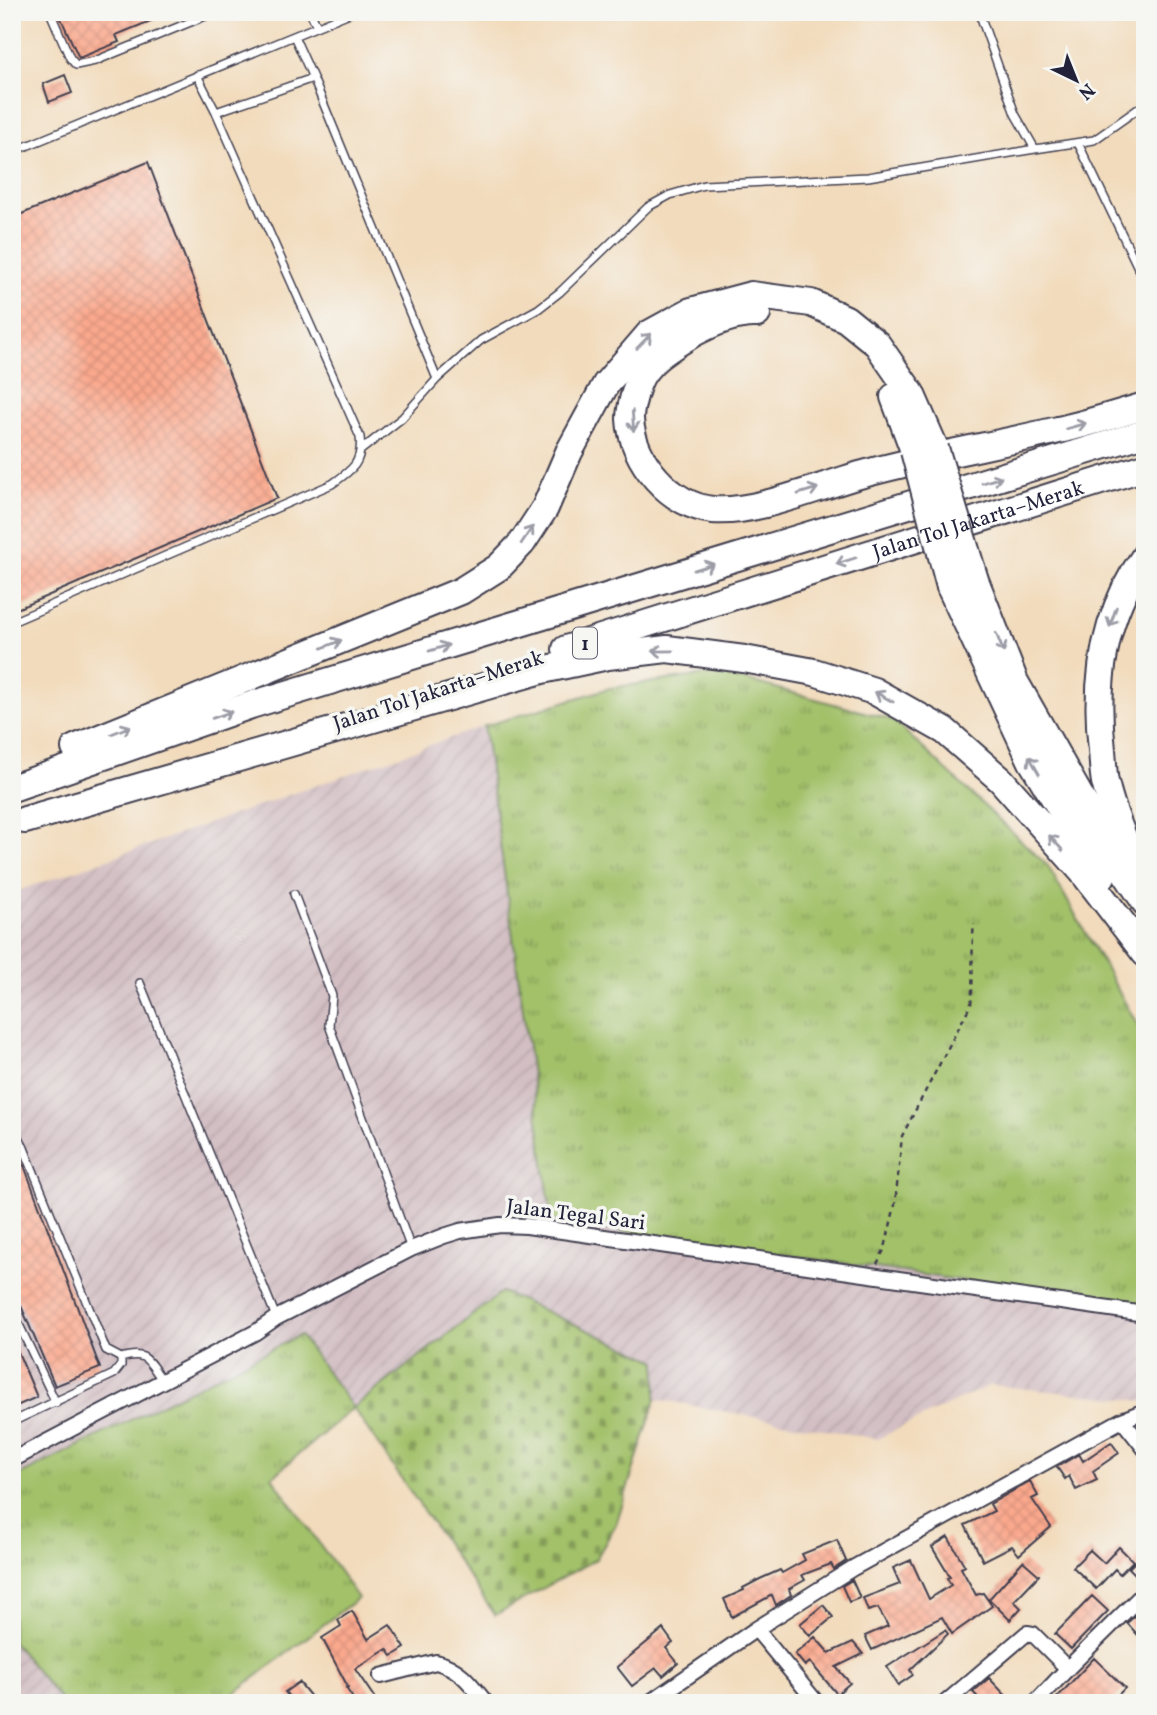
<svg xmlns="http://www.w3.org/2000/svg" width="1157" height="1715" viewBox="0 0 1157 1715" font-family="Vollkorn,serif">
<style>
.industrial{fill:url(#industrial-furrows)}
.grass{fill:url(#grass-tufts);stroke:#627252;stroke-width:2}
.cemetery{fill:url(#cemetery-stones);stroke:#627252;stroke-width:2}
.building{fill:url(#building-cross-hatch)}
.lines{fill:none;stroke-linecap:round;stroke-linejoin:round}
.service-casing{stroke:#413e4e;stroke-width:10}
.minor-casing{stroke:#413e4e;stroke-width:18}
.motorway-casing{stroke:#413e4e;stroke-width:30}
.path{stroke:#413e4e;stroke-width:2.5;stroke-dasharray:5 5;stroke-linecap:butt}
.service{stroke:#fff;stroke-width:7}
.minor{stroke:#fff;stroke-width:14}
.motorway{stroke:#fff;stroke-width:26}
.motorway-bridge-casing{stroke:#413e4e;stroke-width:30;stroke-linecap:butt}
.motorway-bridge{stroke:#fff;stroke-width:26}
.oneway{stroke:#9c9ca7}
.labels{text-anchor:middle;stroke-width:7;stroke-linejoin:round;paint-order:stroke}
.shield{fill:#f6f6f2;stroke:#626272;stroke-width:2}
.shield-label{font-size:19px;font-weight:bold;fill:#22223b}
.street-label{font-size:21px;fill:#22223b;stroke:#f6f6f2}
</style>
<defs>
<pattern id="industrial-furrows" width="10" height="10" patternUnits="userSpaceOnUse" patternTransform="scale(1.75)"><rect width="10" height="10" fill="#d2bec3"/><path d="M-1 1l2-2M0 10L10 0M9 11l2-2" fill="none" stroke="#b4a3a8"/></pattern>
<pattern id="grass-tufts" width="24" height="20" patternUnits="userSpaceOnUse" patternTransform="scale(1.75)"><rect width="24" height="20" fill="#a2c169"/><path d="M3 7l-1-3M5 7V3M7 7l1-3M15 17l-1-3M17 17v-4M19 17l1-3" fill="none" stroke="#849c58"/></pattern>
<pattern id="cemetery-stones" width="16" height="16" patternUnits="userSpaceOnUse" patternTransform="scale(1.75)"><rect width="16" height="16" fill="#a2c169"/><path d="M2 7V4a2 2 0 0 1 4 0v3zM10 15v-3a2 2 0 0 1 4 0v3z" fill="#849c58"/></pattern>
<pattern id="building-cross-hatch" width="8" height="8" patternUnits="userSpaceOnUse" patternTransform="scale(1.75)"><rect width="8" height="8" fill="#fba98d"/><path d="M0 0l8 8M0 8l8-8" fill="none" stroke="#d7917b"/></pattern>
</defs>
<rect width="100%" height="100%" fill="#f6f6f2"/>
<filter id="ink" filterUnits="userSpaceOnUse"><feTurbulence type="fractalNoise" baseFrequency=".0143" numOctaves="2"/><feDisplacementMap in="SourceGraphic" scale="14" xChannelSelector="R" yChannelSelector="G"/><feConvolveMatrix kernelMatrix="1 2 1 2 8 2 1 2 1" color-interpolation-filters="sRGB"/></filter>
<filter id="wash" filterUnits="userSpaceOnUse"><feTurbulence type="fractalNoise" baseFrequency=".00686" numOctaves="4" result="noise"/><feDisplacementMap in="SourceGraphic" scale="28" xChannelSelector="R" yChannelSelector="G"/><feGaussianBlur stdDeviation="1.57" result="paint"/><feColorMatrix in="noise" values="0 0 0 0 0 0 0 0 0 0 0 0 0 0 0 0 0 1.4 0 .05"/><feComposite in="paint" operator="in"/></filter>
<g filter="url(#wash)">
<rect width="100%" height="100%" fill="#f2dbbc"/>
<path class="industrial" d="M484,726L552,1221L1145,1307V1401L990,1385L877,1439L656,1399L657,1361L502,1292L353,1408L300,1335L12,1479V893Z
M12,1641L63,1703H12Z"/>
<path class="grass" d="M720,673L893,720L1048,866L1145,1038V1307L552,1221L484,726L610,688Z
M300,1335L353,1408L272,1477L358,1598L232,1695L237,1703H63L12,1641V1479Z"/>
<path class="cemetery" d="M502,1292L657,1361L656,1399L616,1524L596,1559L495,1615L353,1408Z"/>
<g id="blocks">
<path class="building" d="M58,12H170V13L116,35L119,42L79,58Z
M65,75L72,93L49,102L43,84Z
M148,162L277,498L12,611V218Z
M12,1141L15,1143L25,1168L100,1368L55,1386L19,1301L12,1304Z
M12,1338L37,1397L12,1408Z
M1111,1442L1119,1453L1093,1471L1097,1480L1076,1490L1069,1476L1065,1479L1057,1467L1079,1454L1083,1461Z
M1030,1481L1038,1496L1032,1499L1051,1527L1019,1555L1012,1546L983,1561L965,1525L994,1511L990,1504Z
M948,1537L965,1566L961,1568L976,1595L983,1593L992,1606L952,1634L942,1617L872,1650L865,1636L888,1626L878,1608L868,1611L863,1598L900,1584L893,1568L911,1560L929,1599L951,1585L947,1578L950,1577L932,1547Z
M837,1540L846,1561L834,1569L831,1564L802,1575L805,1580L789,1589L791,1595L776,1605L772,1595L732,1617L724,1599L744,1590L743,1588L760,1579L780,1570L782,1573L805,1560L802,1554Z
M1119,1547L1133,1561L1120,1574L1115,1569L1096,1589L1073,1567L1090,1550L1104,1563Z
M1145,1551V1583H1144L1129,1568Z
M1023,1561L1039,1575L1014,1601L1021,1608L1010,1620L989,1599Z
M852,1580L860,1598L849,1602L842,1586Z
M1092,1596L1108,1611L1071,1649L1055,1634Z
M823,1605L833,1617L810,1636L800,1624Z
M352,1611L368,1639L390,1625L405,1648L392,1656L387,1649L355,1669L378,1703H356L346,1688L348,1687L322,1638L341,1626L338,1620Z
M1137,1614L1145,1623V1643L1127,1623Z
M663,1629L673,1643L666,1648L678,1663L663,1676L656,1668L632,1686L617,1667Z
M945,1630L948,1634L910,1670L913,1675L898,1685L887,1667Z
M815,1637L829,1653L853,1642L863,1654L836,1667L850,1683L837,1694L810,1662L805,1666L795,1654Z
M1094,1658L1125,1688L1110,1703H1052Z
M989,1678L1013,1703H983L973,1692Z
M299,1682L316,1703H294L285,1692Z"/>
</g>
</g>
<g filter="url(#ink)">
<use href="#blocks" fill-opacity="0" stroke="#413e4e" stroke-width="2"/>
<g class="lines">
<defs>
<path id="service" d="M50,12L70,58L76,65L95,61L215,12
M310,12L317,26
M979,12L1015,114L1035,149L1094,140L1145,104
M294,36L313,78
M216,112L313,78L437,379
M1078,143L1145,282
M12,152L352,12
M361,450L402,418L437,379L481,340L538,309L560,292L648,207L670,195L704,185L868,177L1035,149
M12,622L332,484C352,470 363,463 360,437L216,112L197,75
M294,894L332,996L329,1025L411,1249
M140,983L276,1317
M12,1134L20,1139L24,1148L106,1350L121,1358C147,1350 148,1361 162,1380
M12,1310L56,1403
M12,1422L114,1374L121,1365V1358"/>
<path id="minor" d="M1122,1420L1145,1449
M12,1460L256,1332L276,1318L411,1249L444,1236L460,1231L500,1225L527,1226L1145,1314
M756,1629L817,1703
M381,1676L436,1662C460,1668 471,1684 486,1703
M649,1703L756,1629L853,1568L1122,1420L1145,1411
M945,1703L1027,1633L1033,1634L1063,1664L1067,1666L1071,1665L1145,1592
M1035,1703L1071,1665"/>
<g id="motorway">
<path d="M757,314C736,313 710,324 692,334C672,347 647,360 638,383C635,392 630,409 630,419C632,461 671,506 713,510C756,514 824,484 867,473C930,456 995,445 1058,430C1087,424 1116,414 1145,406"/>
<path d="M894,397L914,451"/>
<path d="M975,580L1015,682L1113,854L1145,902"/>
<path d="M950,587L1032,762L1102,876"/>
<path id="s1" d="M566,649L1145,467"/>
<path d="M75,748L461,591L499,567L522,543L545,508L569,452L606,384L649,334L691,311L751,295L811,303L846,319L877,344L911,393L935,448"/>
<path d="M12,788L251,705L1145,433"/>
<path d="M25,820L542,670L608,656L667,649L744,659L814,672L874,691L945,731L1001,780L1082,871L1145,953"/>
<path d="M1137,868C1124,841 1112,811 1105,782C1103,772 1103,761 1102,750C1094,681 1103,615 1145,556"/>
</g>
</defs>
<use href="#service" class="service-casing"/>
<use href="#minor" class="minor-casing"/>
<use href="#motorway" class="motorway-casing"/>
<path class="path" d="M877,1264L885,1248L895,1205L902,1136L971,1004C974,977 971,951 974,924"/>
<use href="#service" class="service"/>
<use href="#minor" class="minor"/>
<use href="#motorway" class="motorway"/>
<defs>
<path id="motorway-bridge" d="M935,448L975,580
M914,451L950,587"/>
</defs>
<use href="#motorway-bridge" class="motorway-bridge-casing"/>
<use href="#motorway-bridge" class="motorway-bridge"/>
</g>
<defs><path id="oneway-shaft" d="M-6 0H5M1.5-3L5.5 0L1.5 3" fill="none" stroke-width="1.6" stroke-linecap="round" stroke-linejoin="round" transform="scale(1.75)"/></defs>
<g class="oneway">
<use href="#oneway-shaft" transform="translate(644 341) rotate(-46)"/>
<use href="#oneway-shaft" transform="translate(633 421) rotate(86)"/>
<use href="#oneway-shaft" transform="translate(1076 426) rotate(-16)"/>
<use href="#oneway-shaft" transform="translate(992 480) rotate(-17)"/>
<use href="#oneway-shaft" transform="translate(808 491) rotate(-17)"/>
<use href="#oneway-shaft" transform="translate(527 535) rotate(-56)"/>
<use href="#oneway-shaft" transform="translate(846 561) rotate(162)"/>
<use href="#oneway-shaft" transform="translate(704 567) rotate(-17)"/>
<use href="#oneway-shaft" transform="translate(1113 617) rotate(109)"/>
<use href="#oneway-shaft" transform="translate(1000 643) rotate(68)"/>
<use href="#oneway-shaft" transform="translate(332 644) rotate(-22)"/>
<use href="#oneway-shaft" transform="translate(439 648) rotate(-17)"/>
<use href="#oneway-shaft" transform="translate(663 651) rotate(179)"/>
<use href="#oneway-shaft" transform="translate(884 697) rotate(-151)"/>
<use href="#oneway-shaft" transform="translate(222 715) rotate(-19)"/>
<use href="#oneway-shaft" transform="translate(121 730) rotate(-22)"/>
<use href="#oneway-shaft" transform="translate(1034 765) rotate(-120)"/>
<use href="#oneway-shaft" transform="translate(1056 843) rotate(-132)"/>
</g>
</g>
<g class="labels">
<rect class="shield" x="573" y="627.5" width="24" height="31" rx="5"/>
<g class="shield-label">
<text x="585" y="650">1</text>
</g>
<g class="street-label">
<text dy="7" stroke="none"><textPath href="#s1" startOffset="432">Jalan Tol Jakarta–Merak</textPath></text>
<text transform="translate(438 690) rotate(-18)" y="7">Jalan Tol Jakarta–Merak</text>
<text transform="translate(576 1214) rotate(7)" y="7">Jalan Tegal Sari</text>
</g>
</g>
<rect width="1157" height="1715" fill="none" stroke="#f6f6f2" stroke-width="42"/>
<g transform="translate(1076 80) rotate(137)" stroke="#f6f6f2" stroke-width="5" paint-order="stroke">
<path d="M0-5L12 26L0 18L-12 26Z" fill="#22223b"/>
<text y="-10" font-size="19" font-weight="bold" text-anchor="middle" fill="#22223b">N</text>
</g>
</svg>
